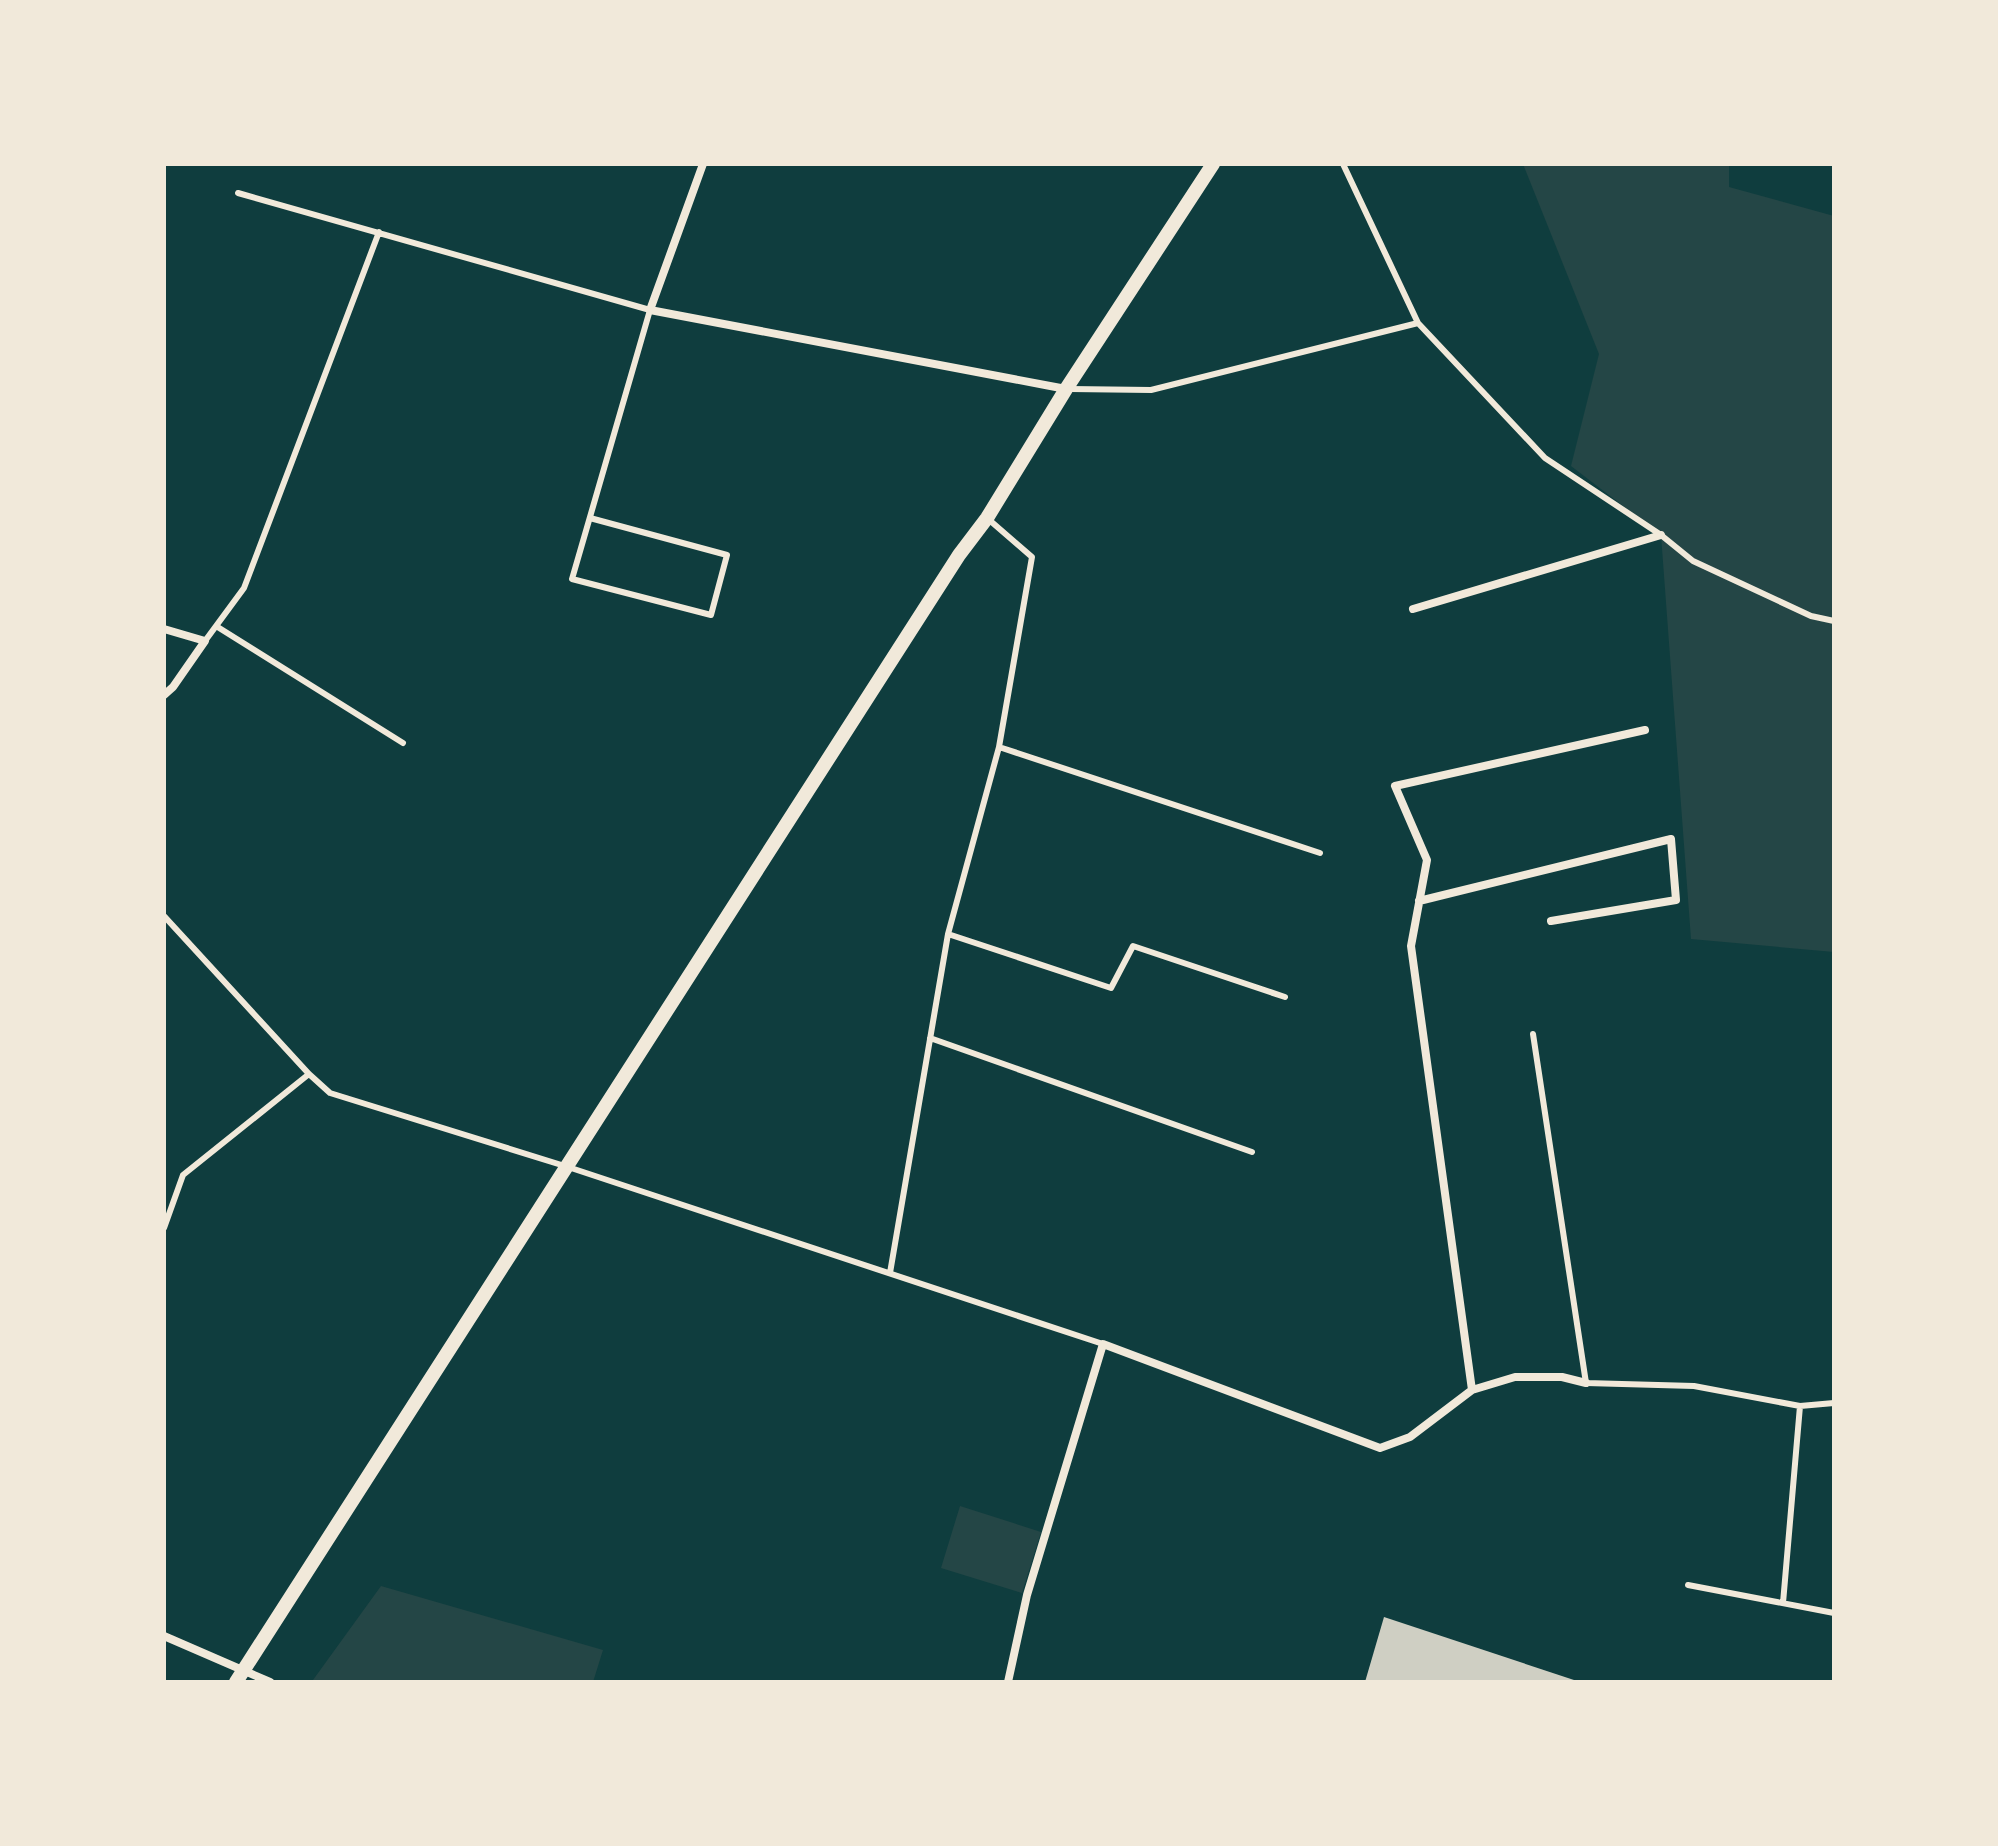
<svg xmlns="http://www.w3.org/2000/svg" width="1998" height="1846" viewBox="0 0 1998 1846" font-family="'Titillium Web',sans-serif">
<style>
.green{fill:#244646}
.building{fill:#cfcfc3}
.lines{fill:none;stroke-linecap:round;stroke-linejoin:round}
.service{stroke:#f1e9da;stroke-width:6}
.minor{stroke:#f1e9da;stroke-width:8}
.tertiary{stroke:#f1e9da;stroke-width:14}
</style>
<rect width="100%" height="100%" fill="#0f3d3e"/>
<path class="green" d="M1523,164H1729V187L1834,216V952L1691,939L1661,535L1571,466L1599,354Z
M960,1506L1041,1532L1022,1593L941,1568Z
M381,1586L603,1650L593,1682H318L313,1680Z"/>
<path class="building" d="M1384,1617L1577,1681L1576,1682H1365Z"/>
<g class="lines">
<path class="service" d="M1343,164L1418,323L1545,458L1661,535L1693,561L1811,616L1834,621
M238,193L650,310L572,579L711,615L727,555L590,518
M1070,389L1151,390L1418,323
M987,518L1032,557L999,747
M216,626L403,743
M205,641L244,588L379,232
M164,916L309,1074L330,1093L568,1167L1103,1344
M948,934L1111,988L1133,946L1285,997
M1533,1034L1586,1383L1694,1386L1800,1406L1783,1603
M930,1038L1252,1152
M164,1228L183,1175L309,1074
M890,1273L948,934L999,747L1320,853
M1800,1406L1834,1403
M1688,1585L1834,1613"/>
<path class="minor" d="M703,164L650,310L1066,389
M1413,609L1661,535
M164,629L205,641L173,687L164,695
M1419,901L1671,839L1676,900L1551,921
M1472,1390L1411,946L1427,860L1395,786L1645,730
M164,1636L270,1682
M1008,1682L1027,1595L1103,1344L1380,1448L1410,1437L1472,1390L1515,1377H1562L1586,1383"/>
<path class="tertiary" d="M236,1682L959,555L987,518L1066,389L1213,164"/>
</g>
<rect width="1998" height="1846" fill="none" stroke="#f1e9da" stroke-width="332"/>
</svg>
